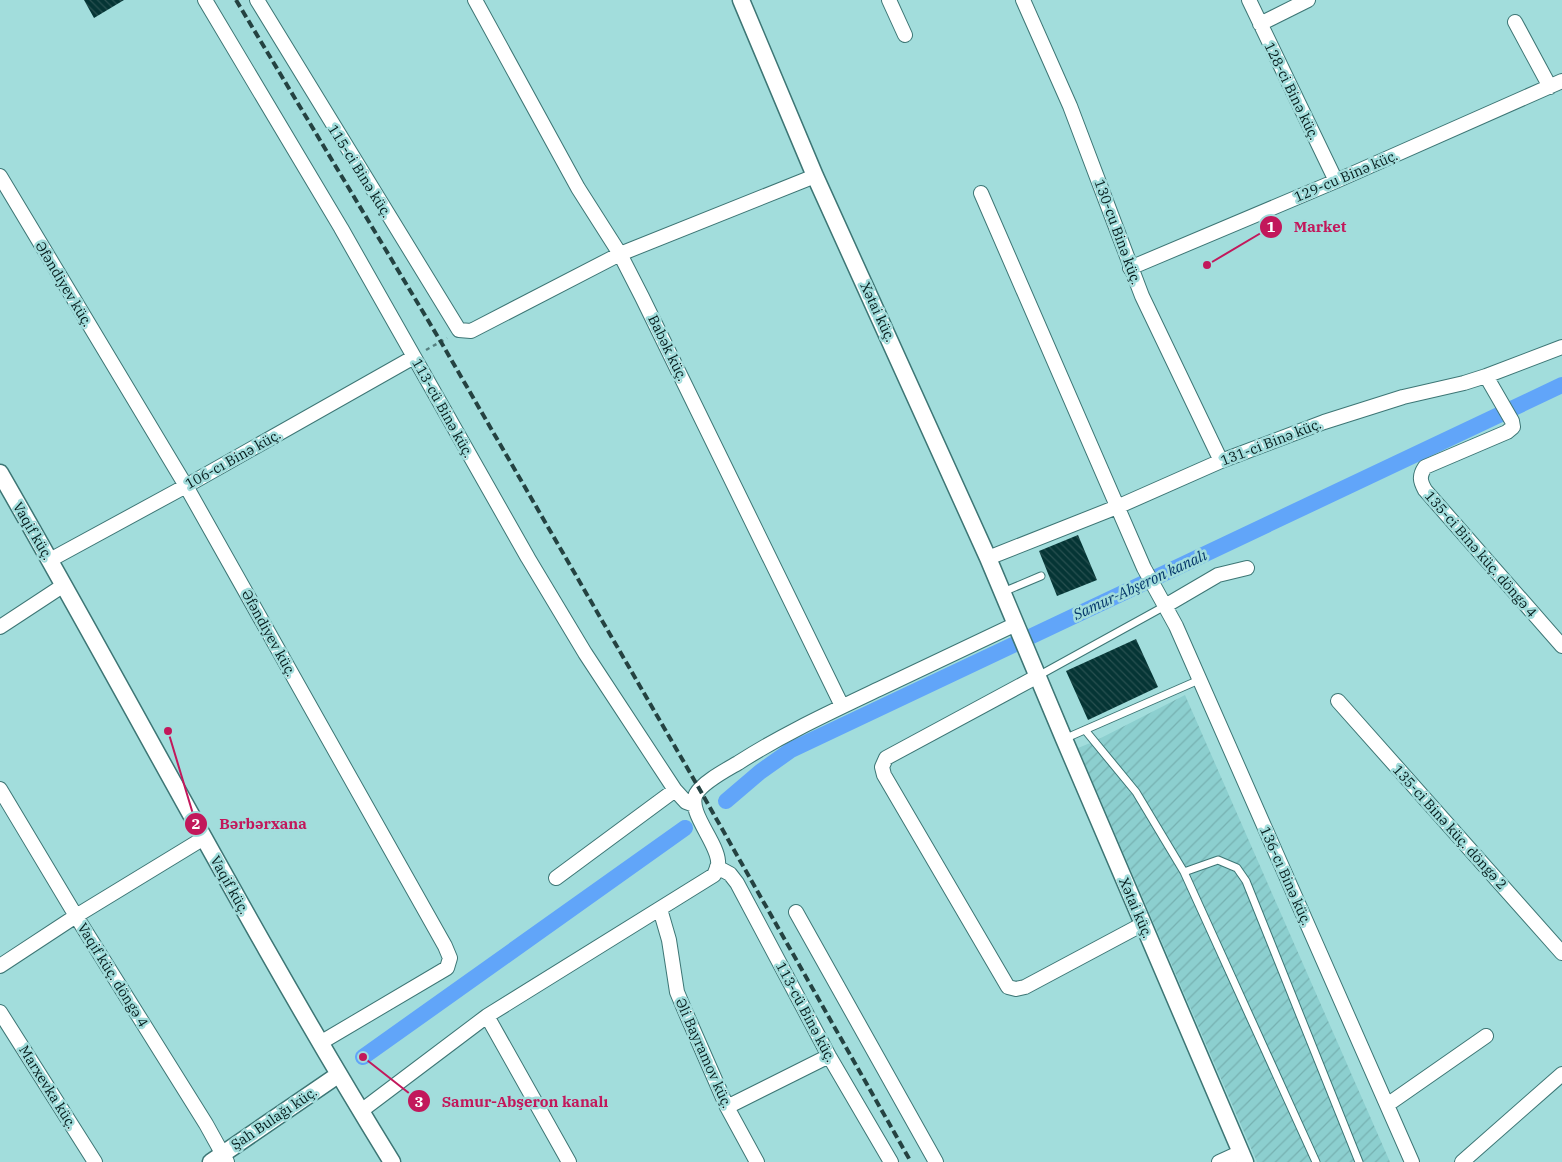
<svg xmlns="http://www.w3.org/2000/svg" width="1562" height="1162" viewBox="0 0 1562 1162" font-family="'IBM Plex Serif',serif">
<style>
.industrial{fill:url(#industrial-furrows)}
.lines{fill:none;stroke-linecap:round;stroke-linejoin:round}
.canal{stroke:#61a5f9;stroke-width:16}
.building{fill:url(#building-back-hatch)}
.service-casing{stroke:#3d7675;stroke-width:9}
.minor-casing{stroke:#3d7675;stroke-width:16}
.tertiary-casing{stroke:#3d7675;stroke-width:19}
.path{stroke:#568080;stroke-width:2.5;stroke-dasharray:4 4;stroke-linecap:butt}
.service{stroke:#fff;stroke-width:7}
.minor{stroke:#fff;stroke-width:14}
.tertiary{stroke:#fff;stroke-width:16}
.rail{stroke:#244241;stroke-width:4;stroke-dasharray:8 4;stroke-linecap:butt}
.labels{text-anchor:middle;stroke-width:5;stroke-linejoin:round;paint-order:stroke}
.street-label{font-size:14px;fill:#041b1b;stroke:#a2dddc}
.water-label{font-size:15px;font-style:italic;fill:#043669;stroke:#a2dddc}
.leader{fill:none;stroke:#c2185b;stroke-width:2}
.callout-dot{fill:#c2185b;stroke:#a2dddc;stroke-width:2}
.mark-label{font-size:15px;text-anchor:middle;font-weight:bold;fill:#fff}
.callout-label{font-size:15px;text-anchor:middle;font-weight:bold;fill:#c2185b;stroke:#a2dddc;stroke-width:5;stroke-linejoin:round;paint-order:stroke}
</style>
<defs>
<pattern id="industrial-furrows" width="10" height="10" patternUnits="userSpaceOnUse" patternTransform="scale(1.25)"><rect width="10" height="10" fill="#8ccfcf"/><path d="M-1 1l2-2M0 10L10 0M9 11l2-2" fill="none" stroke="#77b1b1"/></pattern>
<pattern id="building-back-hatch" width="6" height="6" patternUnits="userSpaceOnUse" patternTransform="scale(1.25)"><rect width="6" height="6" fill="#053535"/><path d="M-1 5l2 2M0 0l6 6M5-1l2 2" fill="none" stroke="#285050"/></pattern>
</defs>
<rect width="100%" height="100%" fill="#a2dddc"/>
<path class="industrial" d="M1185,695L1390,1162H1257L1078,748L1095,741Z"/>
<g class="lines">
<path class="canal" d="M726,801L760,772L791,750L1562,385
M363,1057L685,828"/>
</g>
<path class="building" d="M84,0H124L94,18Z
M1078,535L1097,580L1057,596L1039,551Z
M1136,639L1158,687L1088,720L1066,671Z"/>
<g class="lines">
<defs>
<path id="service" d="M1003,592L1041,576
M1038,676L1165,606
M1085,730L1136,792L1184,872L1316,1162
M1064,739L1199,680
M1184,872L1218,860L1237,868L1246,881L1359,1162"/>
<path id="minor" d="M205,0L341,228L528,558L585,653L675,790L686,802L694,805
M257,0L459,330L471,331L620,254L815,176
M475,0L578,188L620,254L642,297L842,706
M889,0L905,35
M1023,0L1070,106L1142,296L1221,461
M1249,0L1336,181
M1515,22L1550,87
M1260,24L1308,0
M0,176L186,486L445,946L450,958L447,968L320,1043
M981,193L1144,568L1176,626L1412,1162
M1130,268L1336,181L1562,81
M1486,376L1512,421L1513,427L1507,432L1425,467C1419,476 1420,481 1425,490L1562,646
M988,558L1117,507L1221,461L1324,422L1403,397L1464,383L1486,376L1562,347
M50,560L186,486L414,357
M1165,606L1218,575L1247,568
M0,627L64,585
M1038,676L886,758L882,767L884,775L1008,987L1016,989L1025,987L1143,924
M1338,701L1562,953
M0,789L76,916L206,1124L227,1162
M717,867L730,874L737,883L829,1056L891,1162
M556,878L675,790
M660,909L669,940L677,992L685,1011L727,1107L757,1162
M796,912L936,1162
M0,966L76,916L204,838
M0,1012L95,1162
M487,1016L569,1162
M1387,1105L1486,1036
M727,1107L829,1056
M361,1111L487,1016L714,875C716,870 719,865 718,861C717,842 687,811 696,794C703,782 726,770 738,763C783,734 831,712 879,689C925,667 970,646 1016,624
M1219,1162L1241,1152
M1462,1162L1562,1074"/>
<path id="tertiary" d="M741,0L815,176L988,558L1064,739L1245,1162
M0,473C132,702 253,937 392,1162
M211,1162L338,1075"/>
</defs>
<use href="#service" class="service-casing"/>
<use href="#minor" class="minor-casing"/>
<use href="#tertiary" class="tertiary-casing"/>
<path class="path" d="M426,350L447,338"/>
<use href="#service" class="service"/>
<use href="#minor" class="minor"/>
<use href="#tertiary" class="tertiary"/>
<path class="rail" d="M236,0L441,342L700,790L911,1162"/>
</g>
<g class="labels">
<g class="street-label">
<text transform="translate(1292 91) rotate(64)" y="5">128-ci Binə küç.</text>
<text transform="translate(360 171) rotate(58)" y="5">115-ci Binə küç.</text>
<text transform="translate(1346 176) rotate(-23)" y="5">129-cu Binə küç.</text>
<text transform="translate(1118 232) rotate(70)" y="5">130-cu Binə küç.</text>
<text transform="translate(64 284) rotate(59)" y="5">Əfəndiyev küç.</text>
<text transform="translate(878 312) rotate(65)" y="5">Xətai küç.</text>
<text transform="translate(668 348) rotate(64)" y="5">Babək küç.</text>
<text transform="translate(443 408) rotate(61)" y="5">113-cü Binə küç.</text>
<text transform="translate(1271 442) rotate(-21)" y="5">131-ci Binə küç.</text>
<text transform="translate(233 459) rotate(-29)" y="5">106-cı Binə küç.</text>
<text transform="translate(33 531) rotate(60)" y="5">Vaqif küç.</text>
<text transform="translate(1481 554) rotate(49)" y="5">135-ci Binə küç. döngə 4</text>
<text transform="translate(269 633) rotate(61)" y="5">Əfəndiyev küç.</text>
<text transform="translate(1450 827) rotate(48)" y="5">135-ci Binə küç. döngə 2</text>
<text transform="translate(1286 876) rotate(66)" y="5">136-cı Binə küç.</text>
<text transform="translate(230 885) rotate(61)" y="5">Vaqif küç.</text>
<text transform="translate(1136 908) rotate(67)" y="5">Xətai küç.</text>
<text transform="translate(113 975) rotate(58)" y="5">Vaqif küç. döngə 4</text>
<text transform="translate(806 1012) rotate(62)" y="5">113-cü Binə küç.</text>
<text transform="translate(704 1053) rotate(66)" y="5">Əli Bayramov küç.</text>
<text transform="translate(48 1087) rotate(58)" y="5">Marxevka küç.</text>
<text transform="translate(274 1118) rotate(-34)" y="5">Şah Bulağı küç.</text>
</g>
<g class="water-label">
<text transform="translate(1140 585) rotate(-25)" y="5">Samur-Abşeron kanalı</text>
</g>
</g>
<path class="leader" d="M1207 265L1271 227M168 731L196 824M363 1057L419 1101"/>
<g class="callout-dot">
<circle cx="1207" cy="265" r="5"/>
<circle cx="168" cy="731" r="5"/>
<circle cx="363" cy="1057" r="5"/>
<circle cx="1271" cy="227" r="12"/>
<circle cx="196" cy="824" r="12"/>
<circle cx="419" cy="1101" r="12"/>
</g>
<g class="mark-label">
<text x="1271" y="232">1</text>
<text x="196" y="829">2</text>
<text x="419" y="1107">3</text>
</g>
<g class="callout-label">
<text x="1320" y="232">Market</text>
<text x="263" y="829">Bərbərxana</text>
<text x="525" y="1107">Samur-Abşeron kanalı</text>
</g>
</svg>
